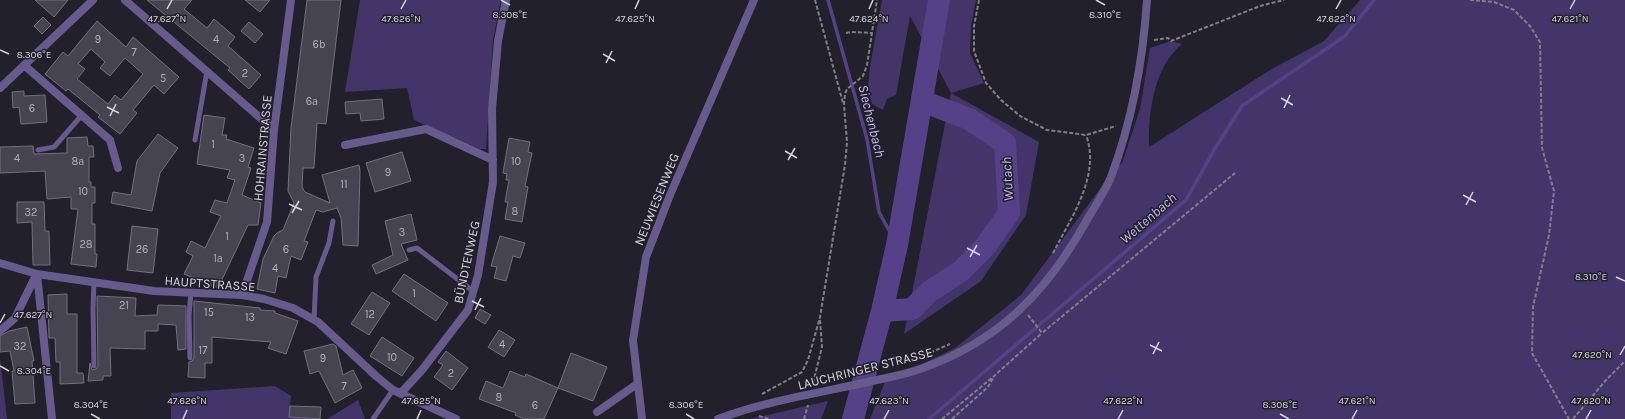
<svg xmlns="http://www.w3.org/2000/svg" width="1625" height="419" viewBox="0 0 1625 419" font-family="Karla,sans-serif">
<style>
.green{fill:#433569}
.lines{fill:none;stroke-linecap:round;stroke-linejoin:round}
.stream{stroke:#544187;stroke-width:3.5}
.river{stroke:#544187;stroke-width:22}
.building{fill:#464450;stroke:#73717e;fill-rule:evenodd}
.path{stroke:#817f88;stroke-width:2;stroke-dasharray:4 2;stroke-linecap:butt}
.lane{stroke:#665b8c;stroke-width:5}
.street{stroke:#665b8c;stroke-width:8}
.ticks{fill:none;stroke:#d6d5dc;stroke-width:1.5}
.labels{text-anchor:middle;stroke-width:3;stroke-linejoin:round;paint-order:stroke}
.number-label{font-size:11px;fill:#b2b1b9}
.street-label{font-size:13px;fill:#d6d5dc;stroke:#22202b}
.water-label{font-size:14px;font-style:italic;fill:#c2b6f2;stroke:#22202b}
.ticks-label{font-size:10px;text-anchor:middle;fill:#d6d5dc;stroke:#22202b;stroke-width:3;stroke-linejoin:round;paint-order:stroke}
</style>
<rect width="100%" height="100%" fill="#22202b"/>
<path class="green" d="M360,0H501L493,40L486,149H480L414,120L407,88L345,92Z
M882,0H976L971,26L970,53L984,83L951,93L1039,142L1026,215L981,281L904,334L951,93L910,16L896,95L887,99L883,110L872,104L868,87L870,67Z
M1360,0H1625V419H870L885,382L955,348L1021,295L1117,166L1122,163L1140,109L1150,48L1171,41L1182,44C1154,67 1148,112 1149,147L1270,70L1324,41Z
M0,357L7,419H0Z
M275,386L291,396L289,417L321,419H171V393Z
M358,400L365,419H327Z
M828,401L821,419H750Z"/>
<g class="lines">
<path class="stream" d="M828,0L867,139L879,212L897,245
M929,419L1186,200L1214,150L1242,106L1345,36L1374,0"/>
<path class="river" d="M882,311L912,309L929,292L961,271L984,248L1009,213L1005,143L969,119L922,101
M853,419L882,311L897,245L939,0"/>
</g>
<path class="building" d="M35,0H68L54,17Z
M147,0H192L184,9L207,28L214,19L235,37L228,46L261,75L249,89L228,70L230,68Z
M245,0H270L260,12Z
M307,0H341L326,124L317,123L314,168H303L302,187L305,192L330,203L322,175L359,165L360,171L358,246L343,245L341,218L337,208L323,212L316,210L304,241L308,242L301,260L291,256L286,278L278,276L275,293L257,289L263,259L274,236L277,233L283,230L294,203L288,191L291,128Z
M43,17L51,25L42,34L34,26Z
M97,21L126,47L133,37L179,77L164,94L154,85L133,110L137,113L120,134L98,117L100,115L68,89L66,91L45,74L63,52L68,56ZM91,49L105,62L100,68L110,76L125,58L143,74L121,100L115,95L108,104L77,79L85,69L78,64Z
M249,22L263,34L255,43L241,31Z
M24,91V96L45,95L47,122L21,124L19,107L13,108L12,92Z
M382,99L384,119L361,121L360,113L346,114L345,102Z
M204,115L225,118L222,135H227L226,139L254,148L248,167L251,168L242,195L261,203L258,225H248L218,288L184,274L193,256L186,252L191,241L205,248L221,216L210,212L215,200L227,203L235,180L227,178L230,170L197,164Z
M158,134L178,148L160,173L152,211L111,203L113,192L131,195L137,161Z
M87,137L88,146H93L94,157H89V182H91V187H95V203H92V224H95V254H97L96,267L71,264L78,209H71V197L47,199L45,171L0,173V147L33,146L34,154L67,153V138Z
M509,138L530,142L528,152L532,153L525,186L528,187L522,222L505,219L508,202H505L509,180H506L507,174L503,173Z
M402,152L411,181L375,192L366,163Z
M17,202H44L45,231H49L50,265H33L32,222L17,223Z
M411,214L417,240L401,244L408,260L376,274L372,265L393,255L385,221Z
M132,226L158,229L153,273L127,270Z
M500,236L525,243L520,258L513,256L506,281L494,278L497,267L491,266Z
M404,274L448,303L436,321L392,291Z
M372,292L390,303L369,335L351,324Z
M67,294V314H77V373H83L84,383L60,384V362H56L55,338H49L48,295Z
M97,296L136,298L135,316L157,315L158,305L186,306V349L178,350L176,325L158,324V331H145V349L110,348L111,376H103V380L88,381L90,363L92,370L96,369L98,366Z
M194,301L260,308V310L275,311V313L298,321L286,354L268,348L271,342L212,337V363H205V378L188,377L189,362L192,361L194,358Z
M480,309L491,315L485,324L475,318Z
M27,327L34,361H32L35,403L15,404L12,371H14L10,351L0,352V336L9,331Z
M499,330L515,340L504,357L488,347Z
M382,337L414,358L402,376L370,356Z
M333,344L336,346L343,375L353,370L362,388L335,403L319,371L310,374L304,351Z
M446,351L468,368L452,390L434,377L443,365L438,362Z
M571,353L607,367L593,401L558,388Z
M510,371L525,377L526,374L558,388L544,419H524L515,415L516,413L479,399L486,381L503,388Z
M290,406L321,407L320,419L289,417Z"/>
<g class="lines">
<path class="path" d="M815,0L843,103
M979,0L974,26V51L986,83L1001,100L1020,116L1047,130L1086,135L1116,126
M1470,0L1494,2L1514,10L1530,26L1540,42L1542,148L1554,191L1549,235L1533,307L1532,353L1569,419
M846,33L851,32L872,33
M1154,40L1168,38L1171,41L1260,6L1284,0
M1053,253C1071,218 1101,175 1086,135
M1028,315L1042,333L1235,173
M925,355L950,344
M813,383L822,347L820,319
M762,394L802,372L808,360L820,317L845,165L847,142L844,105L845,94L847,89L863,76L867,65L877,0
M759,416L769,419
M804,419L808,405
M942,419L993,377L1042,333
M952,419L988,387L993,378
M1573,419L1606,380L1625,361"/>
<path class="lane" d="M195,140L207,71
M38,150L54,147L82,115
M409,250L417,248L473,291
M314,320L316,277L329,243L333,221
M190,358L189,315L191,292
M94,366L93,308L94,282
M373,419L393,390"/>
<path class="street" d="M125,0L274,130
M25,66L110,140L118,168
M0,88L93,0
M345,145L426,129L493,160
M0,263L37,274L154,291L242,295L264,299L293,308L318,322L376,376L393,390L456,419
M37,274L52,419
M242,295L267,222L274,130L291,0
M0,331L15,318L36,275
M401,393L422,370L468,310L478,275L493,182L492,109L498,41L506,0
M597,412L637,384
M642,419L633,340L646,257L670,195L754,0
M718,419C766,401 818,393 868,382C885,378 904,375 920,369C1000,341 1048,291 1088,218C1096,205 1105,191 1111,177C1132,121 1143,60 1147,0"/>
</g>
<path class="ticks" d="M501,0L510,5M1096,0L1105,5M167,9L172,0M401,9L406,0M635,9L639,0M869,9L873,0M1336,9L1341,0M1570,9L1575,0M0,50L9,54M603,54L615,61M606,63L612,51M1281,98L1293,105M107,107L119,113M1284,108L1290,95M110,116L116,104M785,151L797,158M788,160L795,148M1463,195L1476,202M289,204L302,210M1466,205L1473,192M292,213L299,201M967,248L980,255M970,257L977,245M1616,277L1625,281M472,301L484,307M475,310L481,298M0,323L5,314M1150,345L1162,351M1153,354L1159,342M1620,355L1625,346M0,366L9,371M91,414L100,419M686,414L694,419M1280,414L1289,419M183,419L187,410M417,419L421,410M884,419L889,410M1118,419L1123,410M1352,419L1357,410M1586,419L1591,410"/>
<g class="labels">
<g class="number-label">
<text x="98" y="43">9</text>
<text x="216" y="43">4</text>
<text x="319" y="48">6b</text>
<text x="134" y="56">7</text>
<text x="245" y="77">2</text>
<text x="163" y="82">5</text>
<text x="312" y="105">6a</text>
<text x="32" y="112">6</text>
<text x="213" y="148">1</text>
<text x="17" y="162">4</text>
<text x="242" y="162">3</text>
<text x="78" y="165">8a</text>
<text x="516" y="165">10</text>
<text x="388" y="176">9</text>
<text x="344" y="188">11</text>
<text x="83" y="195">10</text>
<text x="515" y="215">8</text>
<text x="31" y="216">32</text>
<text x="402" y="236">3</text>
<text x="227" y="240">1</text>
<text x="86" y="248">28</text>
<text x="142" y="253">26</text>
<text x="286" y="253">6</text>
<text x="218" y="262">1a</text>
<text x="275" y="272">4</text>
<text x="414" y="297">1</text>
<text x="124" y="309">21</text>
<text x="209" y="316">15</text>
<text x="370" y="318">12</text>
<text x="250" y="321">13</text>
<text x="502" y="348">4</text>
<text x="20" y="350">32</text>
<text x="203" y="354">17</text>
<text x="392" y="361">10</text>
<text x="323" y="362">9</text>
<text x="451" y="377">2</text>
<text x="344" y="390">7</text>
<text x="499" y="401">8</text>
<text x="535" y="409">6</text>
</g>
<g class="street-label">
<text transform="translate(262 148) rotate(-85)" y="5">HOHRAINSTRASSE</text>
<text transform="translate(656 199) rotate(-68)" y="5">NEUWIESENWEG</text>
<text transform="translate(466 262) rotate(-78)" y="5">BÜNDTENWEG</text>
<text transform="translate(210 283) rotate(4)" y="5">HAUPTSTRASSE</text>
<text transform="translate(865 368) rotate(-14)" y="5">LAUCHRINGER STRASSE</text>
</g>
<g class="water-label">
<text transform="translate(872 121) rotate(76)" y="5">Siechenbach</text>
<text transform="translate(1007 179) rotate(-93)" y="5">Wutach</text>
<text transform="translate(1148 218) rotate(-41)" y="5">Wettenbach</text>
</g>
</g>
<g class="ticks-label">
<text x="510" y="18">8.308°E</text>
<text x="1105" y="18">8.310°E</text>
<text x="1570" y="22">47.621°N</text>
<text x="167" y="22">47.627°N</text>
<text x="401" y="22">47.626°N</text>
<text x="635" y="22">47.625°N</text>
<text x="869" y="22">47.624°N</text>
<text x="1336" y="22">47.622°N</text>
<text x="34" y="58">8.306°E</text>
<text x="1591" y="280">8.310°E</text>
<text x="33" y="318">47.627°N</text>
<text x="1592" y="358">47.620°N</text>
<text x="34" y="374">8.304°E</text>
<text x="187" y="404">47.626°N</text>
<text x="421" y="404">47.625°N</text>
<text x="889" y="404">47.623°N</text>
<text x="1123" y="404">47.622°N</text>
<text x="1357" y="404">47.621°N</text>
<text x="1591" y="404">47.620°N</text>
<text x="91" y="408">8.304°E</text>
<text x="686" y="408">8.306°E</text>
<text x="1280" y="408">8.308°E</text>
</g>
</svg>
